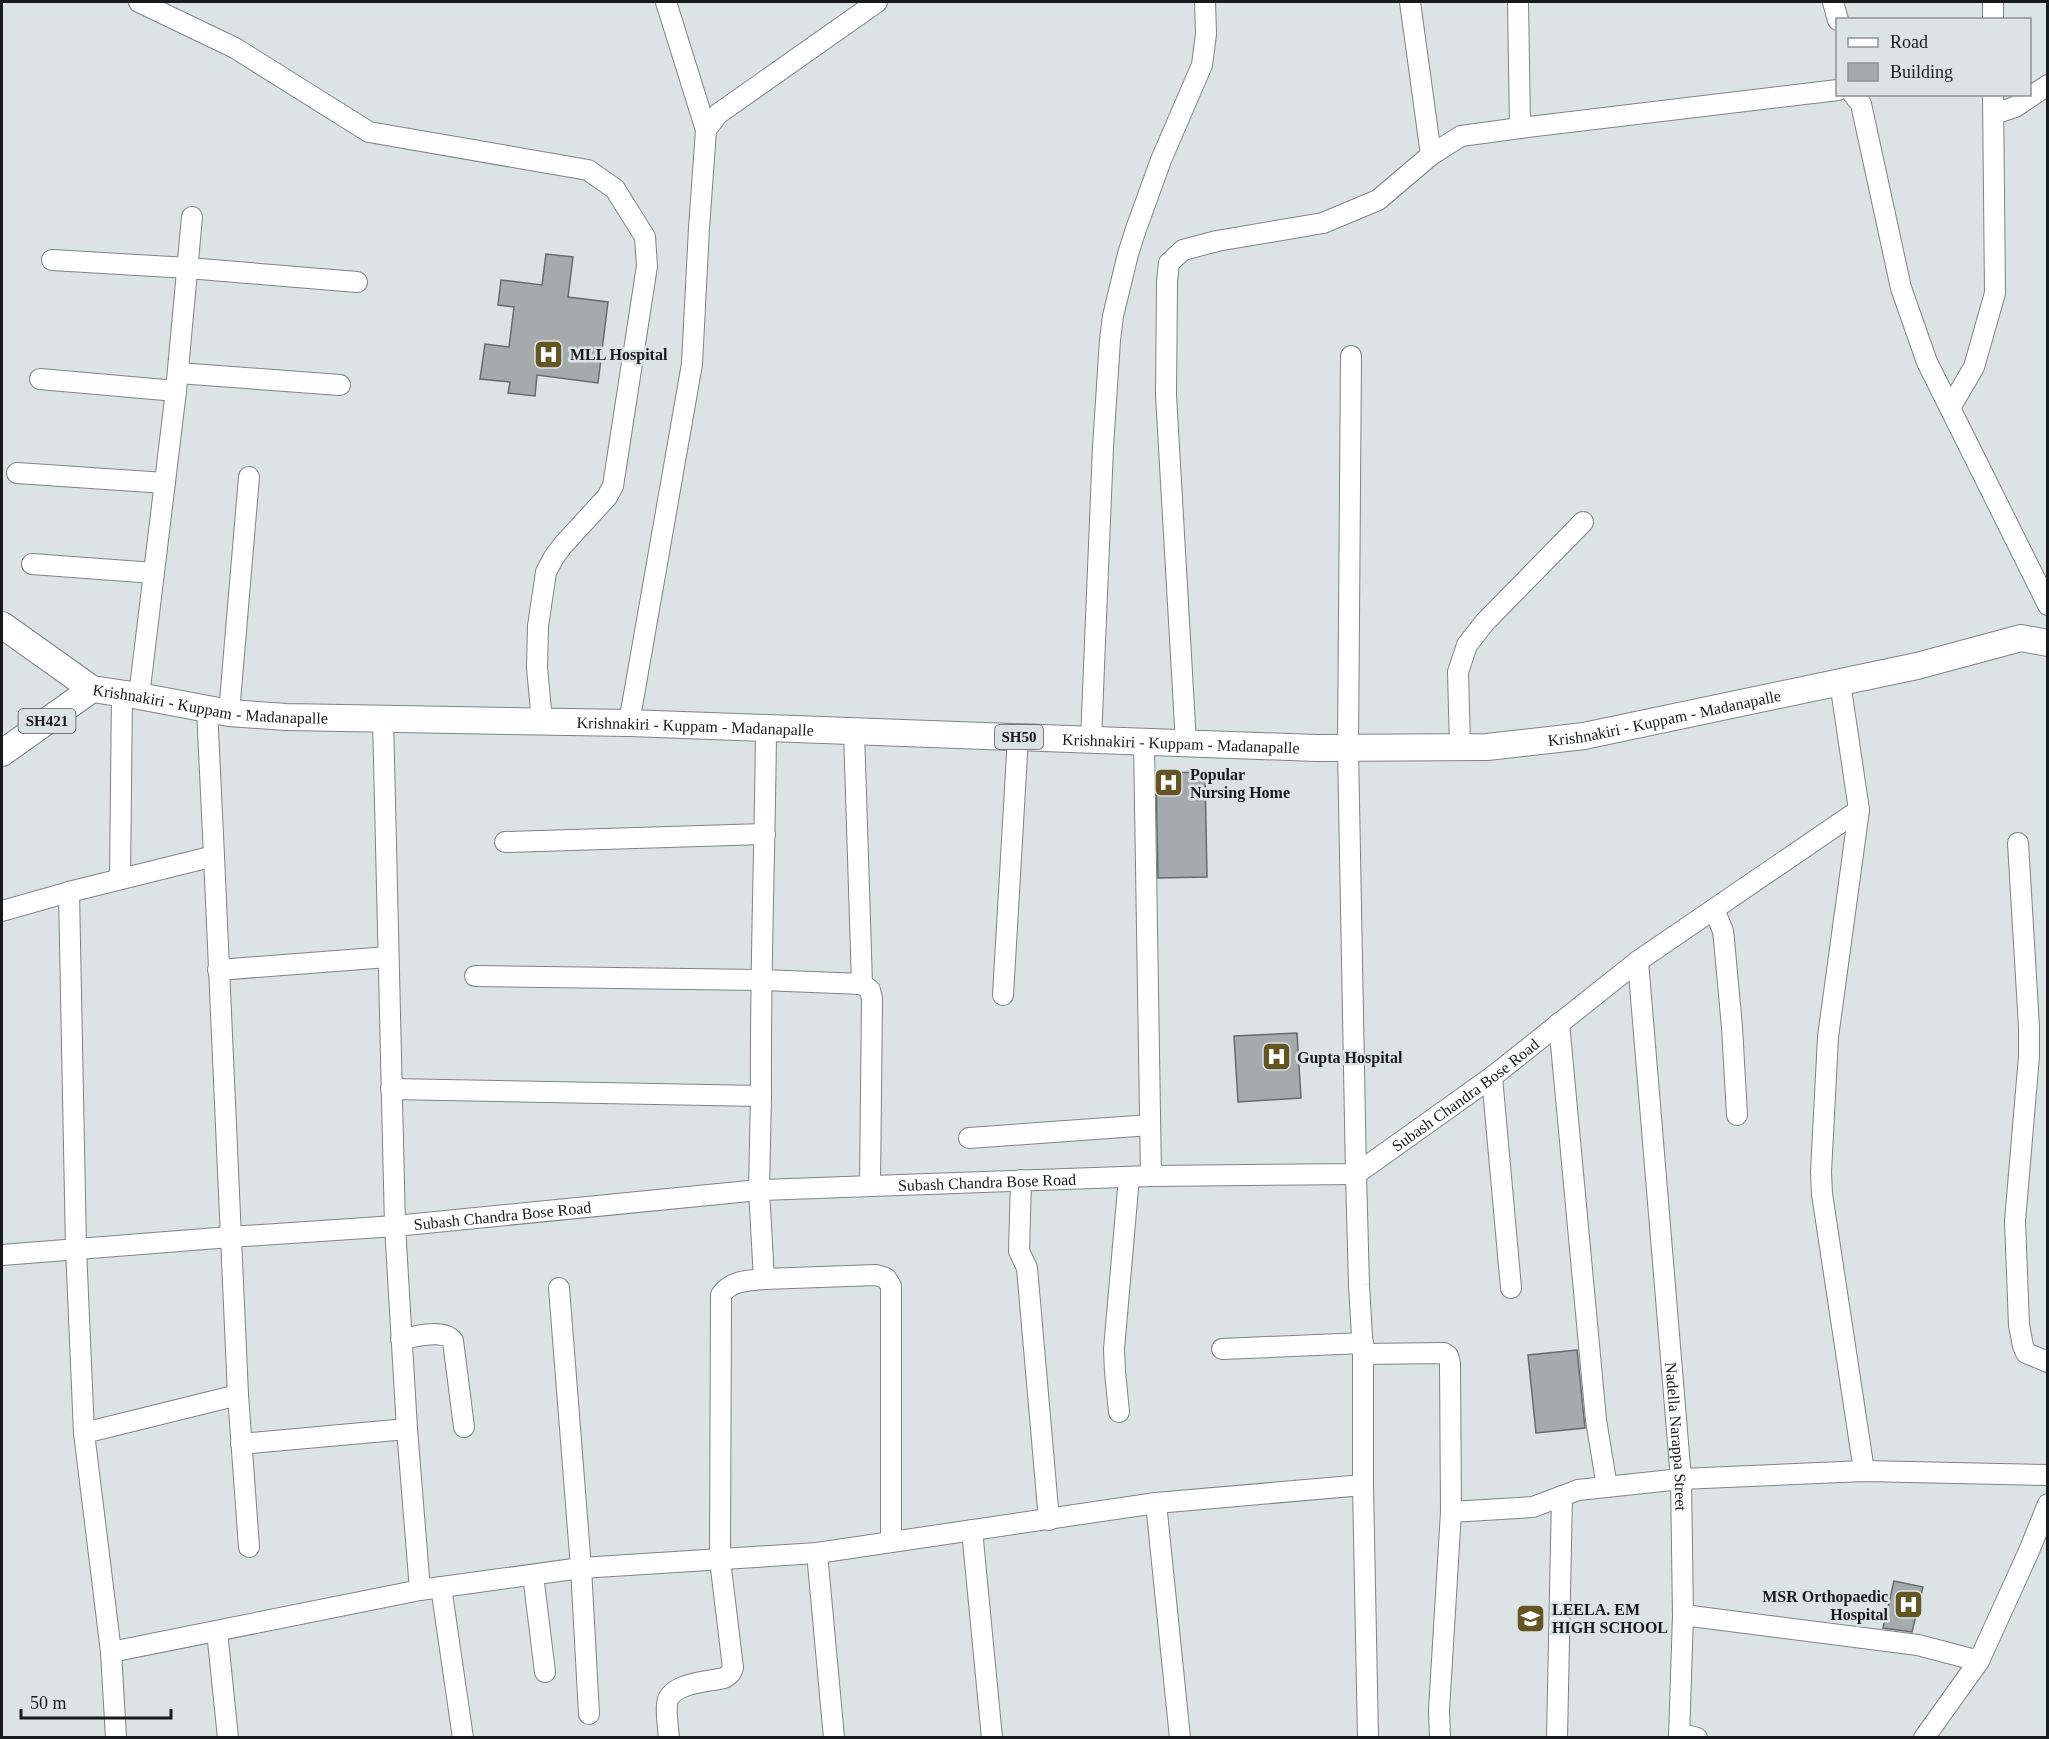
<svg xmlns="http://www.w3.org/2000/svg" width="2049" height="1739" viewBox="0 0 2049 1739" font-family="Georgia,serif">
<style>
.building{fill:#a5abad;stroke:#666c6e;stroke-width:1.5}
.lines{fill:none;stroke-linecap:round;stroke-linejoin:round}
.minor-casing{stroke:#7e8486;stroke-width:22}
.major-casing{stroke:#7e8486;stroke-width:28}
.minor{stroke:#fff;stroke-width:20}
.major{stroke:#fff;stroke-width:26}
.labels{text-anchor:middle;stroke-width:5;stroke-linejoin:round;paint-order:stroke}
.shield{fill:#dce3e5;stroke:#535658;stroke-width:1.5}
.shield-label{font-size:15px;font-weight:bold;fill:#181a1b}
.poi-label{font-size:16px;font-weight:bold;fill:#181a1b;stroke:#dce3e5;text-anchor:start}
.street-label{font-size:16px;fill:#181a1b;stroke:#dce3e5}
</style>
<rect width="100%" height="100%" fill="#dce3e5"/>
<path class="building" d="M546,254L573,257L568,297L608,302L598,383L537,375L535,396L508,393L510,382L480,379L485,344L509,347L514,307L498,305L501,280L542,285Z
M1205,772L1207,877L1158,878L1156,773Z
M1297,1033L1301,1098L1238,1102L1234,1036Z
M1577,1350L1585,1428L1536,1433L1528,1355Z
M1894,1581L1923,1587L1912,1632L1883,1628Z"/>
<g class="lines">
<defs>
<g id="minor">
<path d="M139,2L235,48L369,132L588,170L615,189L645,237L647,266L613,486L607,497L563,545L554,557L546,572L538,626L537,668L542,721"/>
<path d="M666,2L706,130"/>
<path d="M1410,2L1431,155"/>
<path d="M1518,2L1520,128L1838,90"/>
<path d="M1833,2L1838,20"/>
<path d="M1993,2V20"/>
<path d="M1853,94L1861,104L1901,288L1927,362L2048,605"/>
<path d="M1994,114L2015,107L2048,85"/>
<path d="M52,260L188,268L357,282"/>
<path d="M1351,356L1348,748L1356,1174L1359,1285L1363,1354V1485L1368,1738"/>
<path d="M178,373L340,385"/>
<path d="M40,379L176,391"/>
<path d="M1950,408L1974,367L1995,293L1993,94"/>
<path d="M17,473L165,483"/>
<path d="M32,564L154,573"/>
<path d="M1840,682L1859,810L1828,1037L1821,1172L1822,1194L1864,1471"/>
<path d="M139,696L176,391L192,217"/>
<path d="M207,709L214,856"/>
<path d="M229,713L249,477"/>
<path d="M383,718L395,1226L407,1429L420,1590L581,1568L817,1553L1156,1503L1363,1485"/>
<path d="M629,723L692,364L699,228L706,130L718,114L877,2"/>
<path d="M854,731L862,984"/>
<path d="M1091,740L1103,447L1110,340L1113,316L1128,254L1136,229L1161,160L1202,65L1206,34L1205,2"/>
<path d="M1144,742L1151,1176"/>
<path d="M1186,743L1166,395L1167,282L1169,263L1183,250L1217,241L1323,223L1378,200L1431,155L1461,136L1520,128"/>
<path d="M1460,747L1458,672L1467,645L1485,622L1583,522"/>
<path d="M505,842L765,834"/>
<path d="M2018,843L2029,1027V1056L2015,1221L2019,1325L2023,1346L2026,1353L2048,1362"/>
<path d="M120,879L122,694"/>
<path d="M69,892L76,1248L84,1433"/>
<path d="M1714,909L1723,931L1724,940L1732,1027L1737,1115"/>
<path d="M2,911L69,892L214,856L238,1395L249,1547"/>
<path id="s1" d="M1638,961L1681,1479L1683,1615L1918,1645L1979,1661"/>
<path d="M218,970L388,957"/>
<path d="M475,976L760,980L862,984L870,990L872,999L870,1184"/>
<path d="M1003,995L1018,737"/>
<path d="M1559,1023L1596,1420L1607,1487"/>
<path d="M1492,1077L1511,1288"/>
<path d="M391,1089L761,1096C760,973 765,851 766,728"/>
<path d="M969,1138L1150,1125"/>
<path d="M1021,1180L1019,1251L1027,1268L1049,1520"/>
<path id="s2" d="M2,1255L230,1237L395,1226L759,1190L1151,1176L1356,1174L1492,1077L1638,961L1859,810"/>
<path d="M764,1279L876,1275L886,1278L891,1286V1542"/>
<path d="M559,1288L581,1568L589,1714"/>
<path d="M401,1339C416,1337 443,1328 453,1341L464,1427"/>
<path d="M1222,1349L1363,1343"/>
<path d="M1363,1354L1444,1353L1448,1356L1450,1363L1451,1512L1439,1710L1440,1738"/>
<path d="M1119,1412L1115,1372L1114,1349L1129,1177"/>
<path d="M241,1444L407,1429"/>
<path d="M1156,1503L1180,1738"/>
<path d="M1451,1512L1533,1507L1578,1490L1681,1479L1864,1471L2048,1475"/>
<path d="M972,1530L992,1738"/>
<path d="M817,1553L834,1738"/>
<path d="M533,1575L545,1672"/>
<path d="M441,1587L463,1738"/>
<path d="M217,1631L228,1738"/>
<path d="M111,1652L420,1590"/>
<path d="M1679,1733L1697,1738"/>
<path d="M116,1738L111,1652L84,1433L238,1395"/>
<path d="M669,1738C668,1727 666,1714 667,1704C669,1683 707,1682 724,1678L730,1674L733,1668L720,1560L721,1295C731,1280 748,1281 764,1279L759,1190L761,1096"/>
<path d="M1557,1738L1562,1496"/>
<path d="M1679,1738L1683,1615"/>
<path d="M1924,1738L1979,1661L2029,1551L2048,1504"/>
</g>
<g id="major">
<path id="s3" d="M2,625L92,689L139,696L229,713L286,717L629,723L1316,748L1487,747L1584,736L1917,666L2021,638L2048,643"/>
<path d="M2,753L92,689"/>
</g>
</defs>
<use href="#minor" class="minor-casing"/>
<use href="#major" class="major-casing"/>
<use href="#minor" class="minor"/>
<use href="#major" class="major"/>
</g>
<defs>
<symbol id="hospital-square" viewBox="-11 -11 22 22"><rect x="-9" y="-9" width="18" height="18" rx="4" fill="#635623" stroke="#dce3e5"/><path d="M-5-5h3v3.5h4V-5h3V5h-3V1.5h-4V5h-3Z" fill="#fff"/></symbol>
<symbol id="school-square" viewBox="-11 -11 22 22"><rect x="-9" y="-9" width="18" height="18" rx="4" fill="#635623" stroke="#dce3e5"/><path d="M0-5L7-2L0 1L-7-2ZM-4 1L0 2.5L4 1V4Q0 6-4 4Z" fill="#fff"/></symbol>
</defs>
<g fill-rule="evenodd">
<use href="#hospital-square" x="532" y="338" width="33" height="33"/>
<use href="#hospital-square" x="1152" y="766" width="33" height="33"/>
<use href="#hospital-square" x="1260" y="1040" width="33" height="33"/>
<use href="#hospital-square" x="1892" y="1588" width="33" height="33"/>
<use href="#school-square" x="1514" y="1602" width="33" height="33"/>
</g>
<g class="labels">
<g class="shield">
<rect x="18.5" y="709" width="57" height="24" rx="4.5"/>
<rect x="995" y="725" width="48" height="24" rx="4.5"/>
</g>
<g class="shield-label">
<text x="47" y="726">SH421</text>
<text x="1019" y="742">SH50</text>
</g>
<g class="poi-label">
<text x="570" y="360">MLL Hospital</text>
<text x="1190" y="780">Popular<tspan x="1190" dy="18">Nursing Home</tspan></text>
<text x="1297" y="1063">Gupta Hospital</text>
<text x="1888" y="1602" text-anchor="end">MSR Orthopaedic<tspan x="1888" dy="18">Hospital</tspan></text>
<text x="1552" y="1615">LEELA. EM<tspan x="1552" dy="18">HIGH SCHOOL</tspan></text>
</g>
<g class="street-label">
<text dy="6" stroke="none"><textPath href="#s3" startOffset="230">Krishnakiri - Kuppam - Madanapalle</textPath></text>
<text dy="6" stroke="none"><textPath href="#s3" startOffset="1688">Krishnakiri - Kuppam - Madanapalle</textPath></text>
<text dy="6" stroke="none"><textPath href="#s3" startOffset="716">Krishnakiri - Kuppam - Madanapalle</textPath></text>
<text dy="6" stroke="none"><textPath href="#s3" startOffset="1202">Krishnakiri - Kuppam - Madanapalle</textPath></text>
<text dy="6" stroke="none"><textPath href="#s2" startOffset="1492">Subash Chandra Bose Road</textPath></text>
<text dy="6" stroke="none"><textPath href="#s2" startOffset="988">Subash Chandra Bose Road</textPath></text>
<text dy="6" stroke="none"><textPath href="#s2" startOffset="502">Subash Chandra Bose Road</textPath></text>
<text dy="6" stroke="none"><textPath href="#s1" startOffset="477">Nadella Narappa Street</textPath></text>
</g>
</g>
<rect width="2049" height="1739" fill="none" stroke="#181a1b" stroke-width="6"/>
<rect x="1836" y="18" width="195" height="78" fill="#dce3e5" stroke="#8e9394" stroke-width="1.5"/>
<rect x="1848" y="38" width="30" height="9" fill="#ffffff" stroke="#8e9394" stroke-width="1.5"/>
<text x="1890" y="48" font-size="18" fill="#181a1b">Road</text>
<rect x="1848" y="63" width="30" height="18" fill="#a5abad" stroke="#8e9394" stroke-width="1.5"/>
<text x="1890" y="78" font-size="18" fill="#181a1b">Building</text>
<path d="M21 1709v9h150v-9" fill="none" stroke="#181a1b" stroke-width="3"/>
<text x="30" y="1709" font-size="18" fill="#181a1b" stroke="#dce3e5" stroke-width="4.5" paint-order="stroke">50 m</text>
</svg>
